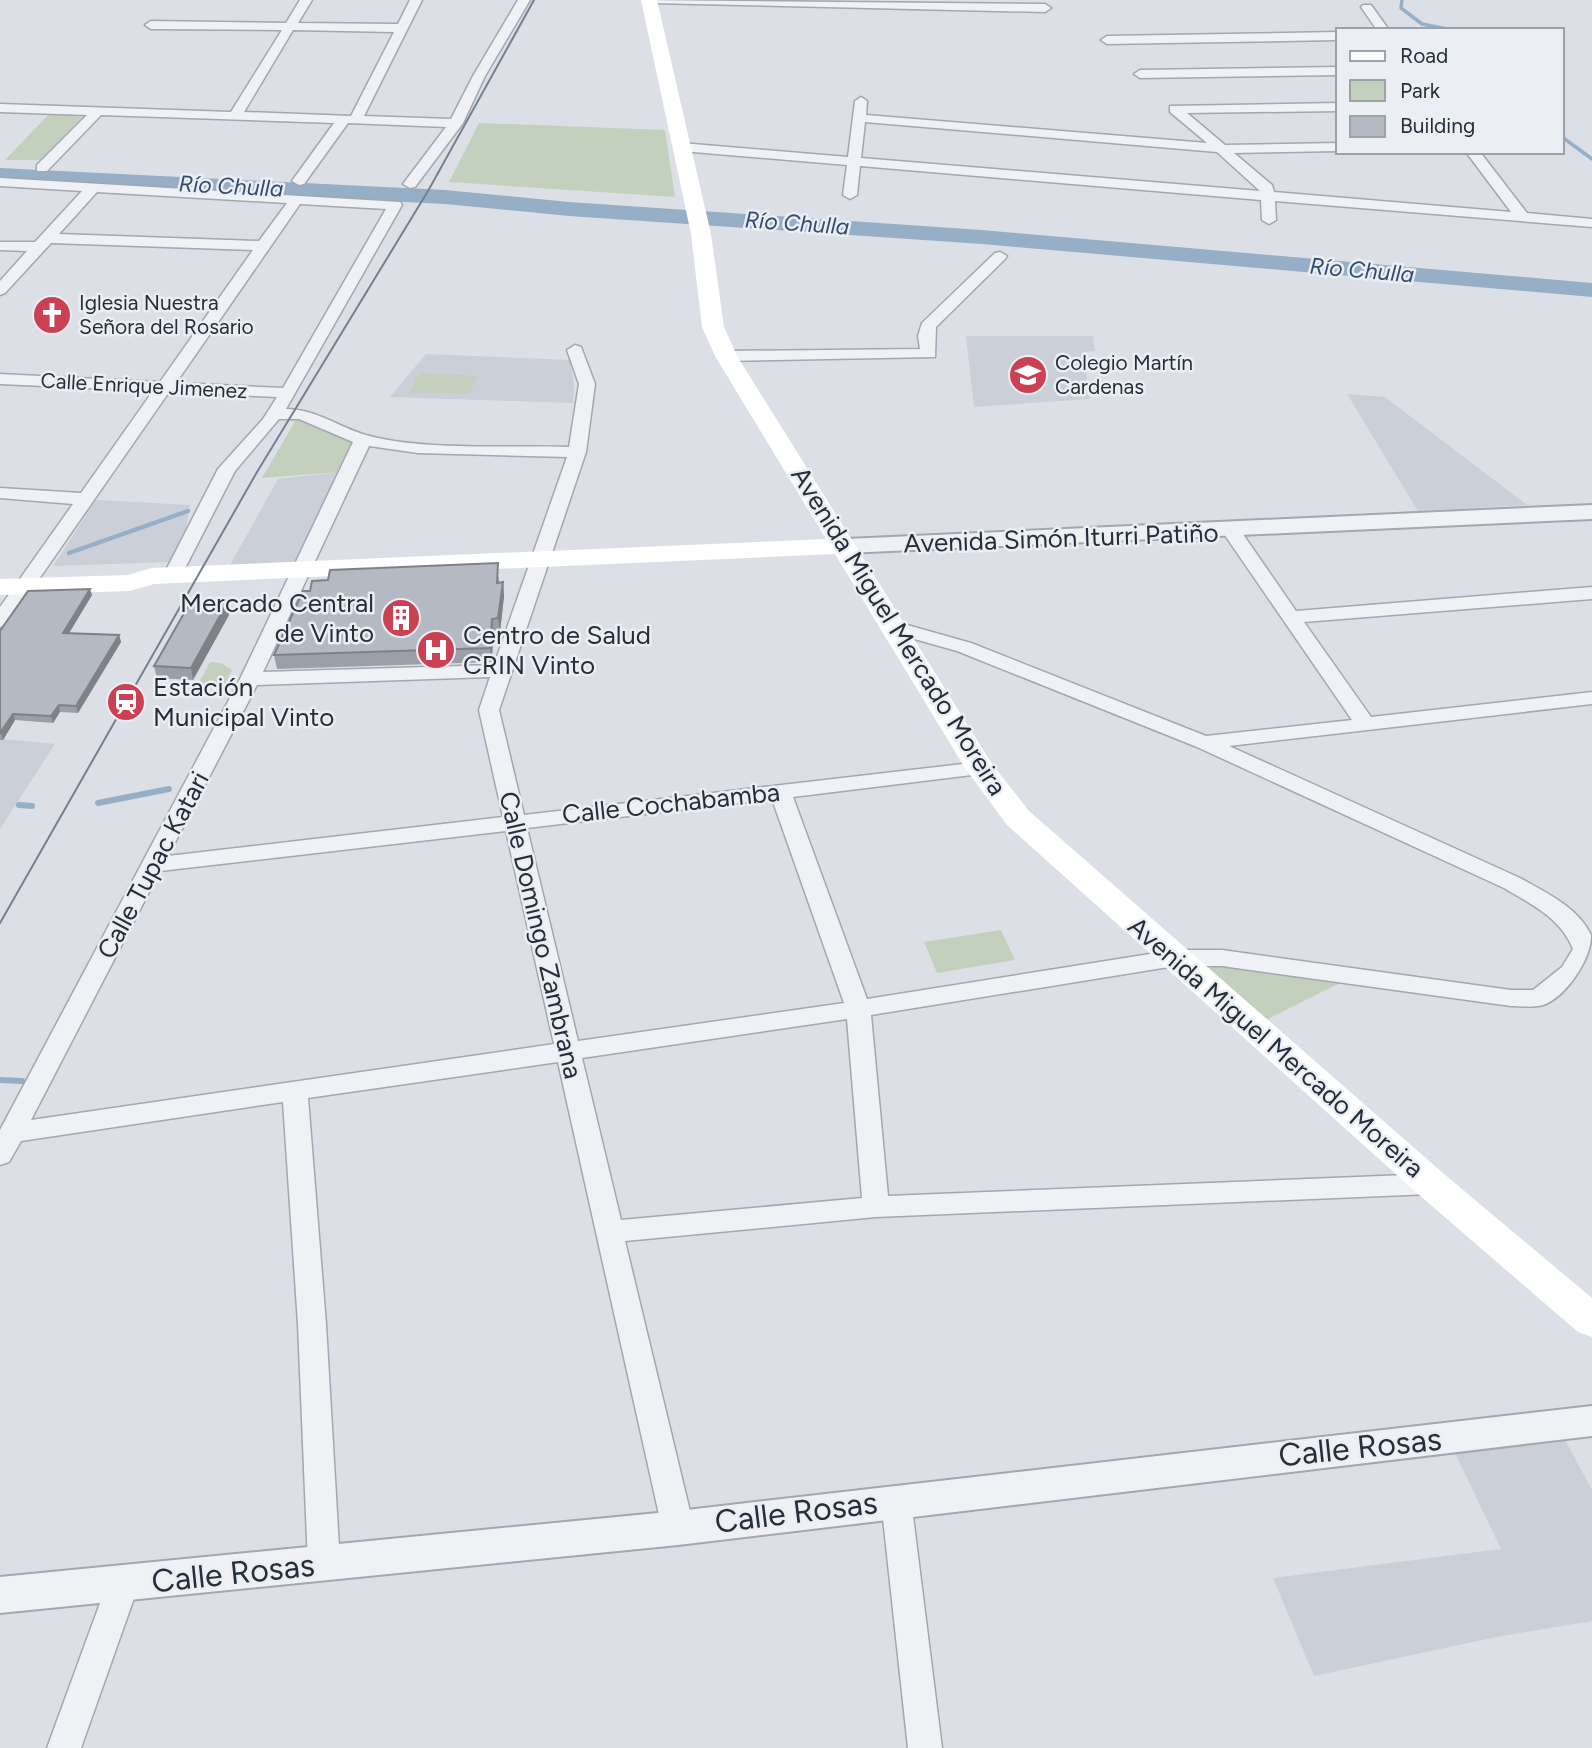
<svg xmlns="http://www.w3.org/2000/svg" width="1592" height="1748" viewBox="0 0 1592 1748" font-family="Figtree,sans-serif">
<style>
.built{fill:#cacfd8}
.green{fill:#c2d0bd}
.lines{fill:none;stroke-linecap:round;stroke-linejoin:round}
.stream-far2{stroke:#97aec7;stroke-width:3.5}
.stream-far1{stroke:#97aec7;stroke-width:4.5}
.stream{stroke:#97aec7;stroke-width:6}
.river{fill:#97aec7;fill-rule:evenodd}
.minor-casing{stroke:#a2a7b0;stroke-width:3}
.tertiary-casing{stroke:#a2a7b0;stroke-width:4}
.minor{fill:#eff1f5;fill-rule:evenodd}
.tertiary{fill:#eff1f5;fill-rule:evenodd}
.secondary{fill:#fff;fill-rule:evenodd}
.tram{stroke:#767f90;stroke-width:2}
.wall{fill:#9b9fa8}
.shaded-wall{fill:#7e8288}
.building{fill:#b4b9c3;stroke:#7e8288;stroke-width:2}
.labels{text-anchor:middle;stroke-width:5;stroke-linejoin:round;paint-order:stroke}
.far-poi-label{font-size:21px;fill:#262e3c;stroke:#ebeff4;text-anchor:start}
.far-street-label{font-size:21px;fill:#262e3c;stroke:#ebeff4}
.far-water-label{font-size:23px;font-style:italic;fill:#314c70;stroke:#ebeff4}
.street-label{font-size:26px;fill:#262e3c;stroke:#ebeff4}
.poi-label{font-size:26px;fill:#262e3c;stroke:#ebeff4;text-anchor:start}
.near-street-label{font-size:32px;fill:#262e3c;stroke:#ebeff4}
</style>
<rect width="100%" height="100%" fill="#dce0e6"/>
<path class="built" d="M966,336H1093L1095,351L1083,352L1090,399L974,407Z
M426,354L570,360L574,385L573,403L390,397Z
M1347,394L1385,397L1527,505L1418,511Z
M337,472L294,564L230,565L278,479Z
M96,500L190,505L186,528L171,562L53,566Z
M94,590L3,739L55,744L0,829V637Z
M1565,1440L1592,1490V1621L1496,1637L1314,1676L1273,1578L1501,1549L1454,1451Z"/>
<path class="green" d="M50,113L82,117L42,160H5Z
M479,123L665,130L675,197L449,182Z
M419,373L477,376L469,394L410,392Z
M297,418L351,443L337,472L262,478Z
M210,662L221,663L232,670L223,687L198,685Z
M1001,930L1015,960L937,973L924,942Z
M1217,966L1340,983L1266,1020L1208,969Z"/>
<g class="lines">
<path class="stream-far2" d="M1402,0L1401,8L1422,24L1452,30
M1562,137L1592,159"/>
<path class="stream-far1" d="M69,553L188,511"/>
<path class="stream" d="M98,803L169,789
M19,805L32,806
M0,1080L22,1081"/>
<path class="river" d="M0,168L445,190L569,202L982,230L1592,283V297L982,244L569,216L445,204L0,182Z"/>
<defs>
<path id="minor" d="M300,0H312L298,23L398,24L410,0H422L364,116L451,119L473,76L518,0H530L485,76L463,123L415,187L410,188L403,184L446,127L348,123L304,184L299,185L292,181L334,123L101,115L47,171H37V165L87,115L0,112V104L231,112L282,30L151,29L145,25L151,21L286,23ZM293,30L394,32L351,116L244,112Z
M643,0L1045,4L1051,8L1045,12L649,3Z
M1363,5H1371L1389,30H1377L1361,7Z
M1338,32V40L1107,44L1101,40L1107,36Z
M1338,67V75L1140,78L1134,74L1140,70Z
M861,97L867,101L866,115L1207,143L1170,112V106L1338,103V111L1187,113L1225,145L1338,143V151L1234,153L1272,185L1274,192L1511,212L1466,152H1480L1527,213L1592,219V227L1275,201L1276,220L1269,224L1262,220L1261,200L860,166L857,195L850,199L843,195L847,165L681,151L674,147L681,143L848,157L855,101ZM865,122L1217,152L1260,191L861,158Z
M0,178L400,202L402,205L286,409C316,409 338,427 366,435C421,451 511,445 569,447L579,384L567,350L575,345L581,347L595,384L586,452L499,710L524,815L980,762L988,763L991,768L980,774L793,797L867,999L1175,950H1222L1511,990H1533L1562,967L1573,949C1561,918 1531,904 1504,888L1197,747L957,651L886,631L883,627L893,621L971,643L1206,736L1352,720L1222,531L1231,525L1238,527L1296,611L1592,587V599L1304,622L1371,717L1592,692V704L1229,746L1520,878C1545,892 1578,907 1591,935C1592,959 1565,998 1543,1005C1533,1008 1521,1006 1511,1006L1222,966H1175L871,1015L888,1196L1431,1174L1440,1177L1444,1184L1440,1191L1431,1194L876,1217L625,1241L694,1528L689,1538L678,1542L667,1538L662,1528L558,1062L308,1098L326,1324L340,1564L335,1574L324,1578L313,1574L308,1564L298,1324L283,1102L21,1141L9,1162L0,1165V1130L240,679L353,442L299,419H279L235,471L179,580H165L163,576L218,469L263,419L277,397L169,392L7,625L0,627V607L73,504L0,498V488L81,493L153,391L0,384V374L160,382L253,250L51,243L5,293L0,295V281L27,251L0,250V242H35L82,191L0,186ZM97,192L287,203L259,241L59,234ZM300,204L386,209L283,388L176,383ZM369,446L418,453L567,457L494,665L263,672ZM490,677L479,710L503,817L168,856L257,685ZM772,799L844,1003L578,1041L527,828ZM506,831L554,1044L31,1120L160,871ZM847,1019L862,1198L621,1220L582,1058Z
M1000,252L1007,256L1005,259L936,327L935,357L726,361L718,356L726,351L920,349L918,336L922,323L995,253Z
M896,1487L907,1491L911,1500L942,1748H908L881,1500L885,1491Z
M123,1570L134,1574L139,1584L81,1748H47L107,1584L112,1574Z"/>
<path id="tertiary" d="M1592,505V519L846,553L835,546L846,539Z
M1592,1406V1436L678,1545L0,1613V1577L678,1511Z"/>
</defs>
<use href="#minor" class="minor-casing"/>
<use href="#tertiary" class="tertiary-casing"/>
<use href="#minor" class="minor"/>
<use href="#tertiary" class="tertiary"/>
<path class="secondary" d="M641,0H657L711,234L724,327L737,356L992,764L1029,811L1444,1174L1592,1298V1337L1578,1332L1418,1194L1007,825L965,768L835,554L154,584L130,591L0,595V579L128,575L152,568L826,539L715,356L702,327L691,234Z"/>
<path class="tram" d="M0,923L257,472L428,191L534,0"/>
</g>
<path class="wall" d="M499,577V583L503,582L504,596L500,632H493L492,662L277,669L274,655L310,591L328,580Z
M92,595L68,634L119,635L121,642L78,713L60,712L53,723L15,720L3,740H0V631Z
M229,615L193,680L157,678L154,666Z"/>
<path class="shaded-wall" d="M503,582L504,596L500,632L498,618Z
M90,589L92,595L65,640L63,633Z
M227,603L229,615L193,680L191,668Z
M492,619L493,632L492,662L490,648Z
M119,635L121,642L78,713L76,706Z
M59,705L60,712L53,723L51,716Z
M13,714L15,720L3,740L1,733Z"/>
<path class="building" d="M498,563L497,583L503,582L498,618L492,619L490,648L274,655L303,591H310L312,581L328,580L330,570Z
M90,589L63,633L119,635L76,706L59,705L51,716L13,714L0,733V631L28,591Z
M191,601L227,603L191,668L154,666Z"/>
<defs>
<symbol id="church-disc" viewBox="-11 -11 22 22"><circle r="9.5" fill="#cc4054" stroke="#ebeff4"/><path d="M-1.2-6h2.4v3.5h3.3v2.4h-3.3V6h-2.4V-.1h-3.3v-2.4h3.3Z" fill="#fff"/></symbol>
<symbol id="school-disc" viewBox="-11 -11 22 22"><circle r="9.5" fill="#cc4054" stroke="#ebeff4"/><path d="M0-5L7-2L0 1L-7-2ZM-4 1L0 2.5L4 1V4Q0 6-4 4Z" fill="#fff"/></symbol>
<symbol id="building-disc" viewBox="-11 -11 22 22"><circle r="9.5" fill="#cc4054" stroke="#ebeff4"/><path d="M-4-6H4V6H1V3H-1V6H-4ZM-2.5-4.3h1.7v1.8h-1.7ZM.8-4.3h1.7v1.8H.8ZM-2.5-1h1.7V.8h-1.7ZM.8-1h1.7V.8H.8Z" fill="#fff"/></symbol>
<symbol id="hospital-disc" viewBox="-11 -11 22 22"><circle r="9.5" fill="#cc4054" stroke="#ebeff4"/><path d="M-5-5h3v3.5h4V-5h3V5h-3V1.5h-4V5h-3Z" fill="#fff"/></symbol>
<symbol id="station-disc" viewBox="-11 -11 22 22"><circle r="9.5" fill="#cc4054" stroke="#ebeff4"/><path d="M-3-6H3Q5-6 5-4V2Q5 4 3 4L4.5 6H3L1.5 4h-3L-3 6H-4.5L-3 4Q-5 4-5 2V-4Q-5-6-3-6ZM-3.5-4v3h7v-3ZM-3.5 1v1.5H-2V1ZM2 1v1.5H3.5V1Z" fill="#fff"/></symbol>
</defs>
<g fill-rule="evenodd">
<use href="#church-disc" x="30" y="293" width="44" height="44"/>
<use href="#school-disc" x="1006" y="353" width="44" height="44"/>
<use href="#building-disc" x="379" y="596" width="44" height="44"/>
<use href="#hospital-disc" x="414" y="628" width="44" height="44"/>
<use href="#station-disc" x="104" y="680" width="44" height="44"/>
</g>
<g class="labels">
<g class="far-poi-label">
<text x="79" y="310">Iglesia Nuestra<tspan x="79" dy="24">Señora del Rosario</tspan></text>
<text x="1055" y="370">Colegio Martín<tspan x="1055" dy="24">Cardenas</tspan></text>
</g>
<g class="far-street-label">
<text transform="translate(144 386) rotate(3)" y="7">Calle Enrique Jimenez</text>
</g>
<g class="far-water-label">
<text transform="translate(231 186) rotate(3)" y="8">Río Chulla</text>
<text transform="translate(797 223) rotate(4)" y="8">Río Chulla</text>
<text transform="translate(1362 270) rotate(5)" y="8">Río Chulla</text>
</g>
<g class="street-label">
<text transform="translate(1061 538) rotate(-2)" y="9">Avenida Simón Iturri Patiño</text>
<text transform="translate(899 631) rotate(58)" y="9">Avenida Miguel Mercado Moreira</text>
<text transform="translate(671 803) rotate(-6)" y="9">Calle Cochabamba</text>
<text transform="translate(153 865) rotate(-62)" y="9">Calle Tupac Katari</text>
<text transform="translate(541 935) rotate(77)" y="9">Calle Domingo Zambrana</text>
<text transform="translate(1276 1047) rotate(41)" y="9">Avenida Miguel Mercado Moreira</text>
</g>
<g class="poi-label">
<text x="374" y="612" text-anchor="end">Mercado Central<tspan x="374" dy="30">de Vinto</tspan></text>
<text x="463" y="644">Centro de Salud<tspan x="463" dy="30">CRIN Vinto</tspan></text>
<text x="153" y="696">Estación<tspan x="153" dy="30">Municipal Vinto</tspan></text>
</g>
<g class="near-street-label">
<text transform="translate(1360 1447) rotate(-6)" y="11">Calle Rosas</text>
<text transform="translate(796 1512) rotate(-7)" y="11">Calle Rosas</text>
<text transform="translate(233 1573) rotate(-6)" y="11">Calle Rosas</text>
</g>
</g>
<rect x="1336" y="28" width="228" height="126" fill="#ebeff4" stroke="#9ca2aa" stroke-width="2"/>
<rect x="1350" y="51" width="35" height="10" fill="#ffffff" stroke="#9ca2aa" stroke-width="2"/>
<text x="1400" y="63" font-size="21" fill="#262e3c">Road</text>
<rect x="1350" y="80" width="35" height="21" fill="#c2d0bd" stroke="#9ca2aa" stroke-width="2"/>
<text x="1400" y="98" font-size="21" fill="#262e3c">Park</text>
<rect x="1350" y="116" width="35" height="21" fill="#b4b9c3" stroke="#9ca2aa" stroke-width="2"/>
<text x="1400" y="133" font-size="21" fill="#262e3c">Building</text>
</svg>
